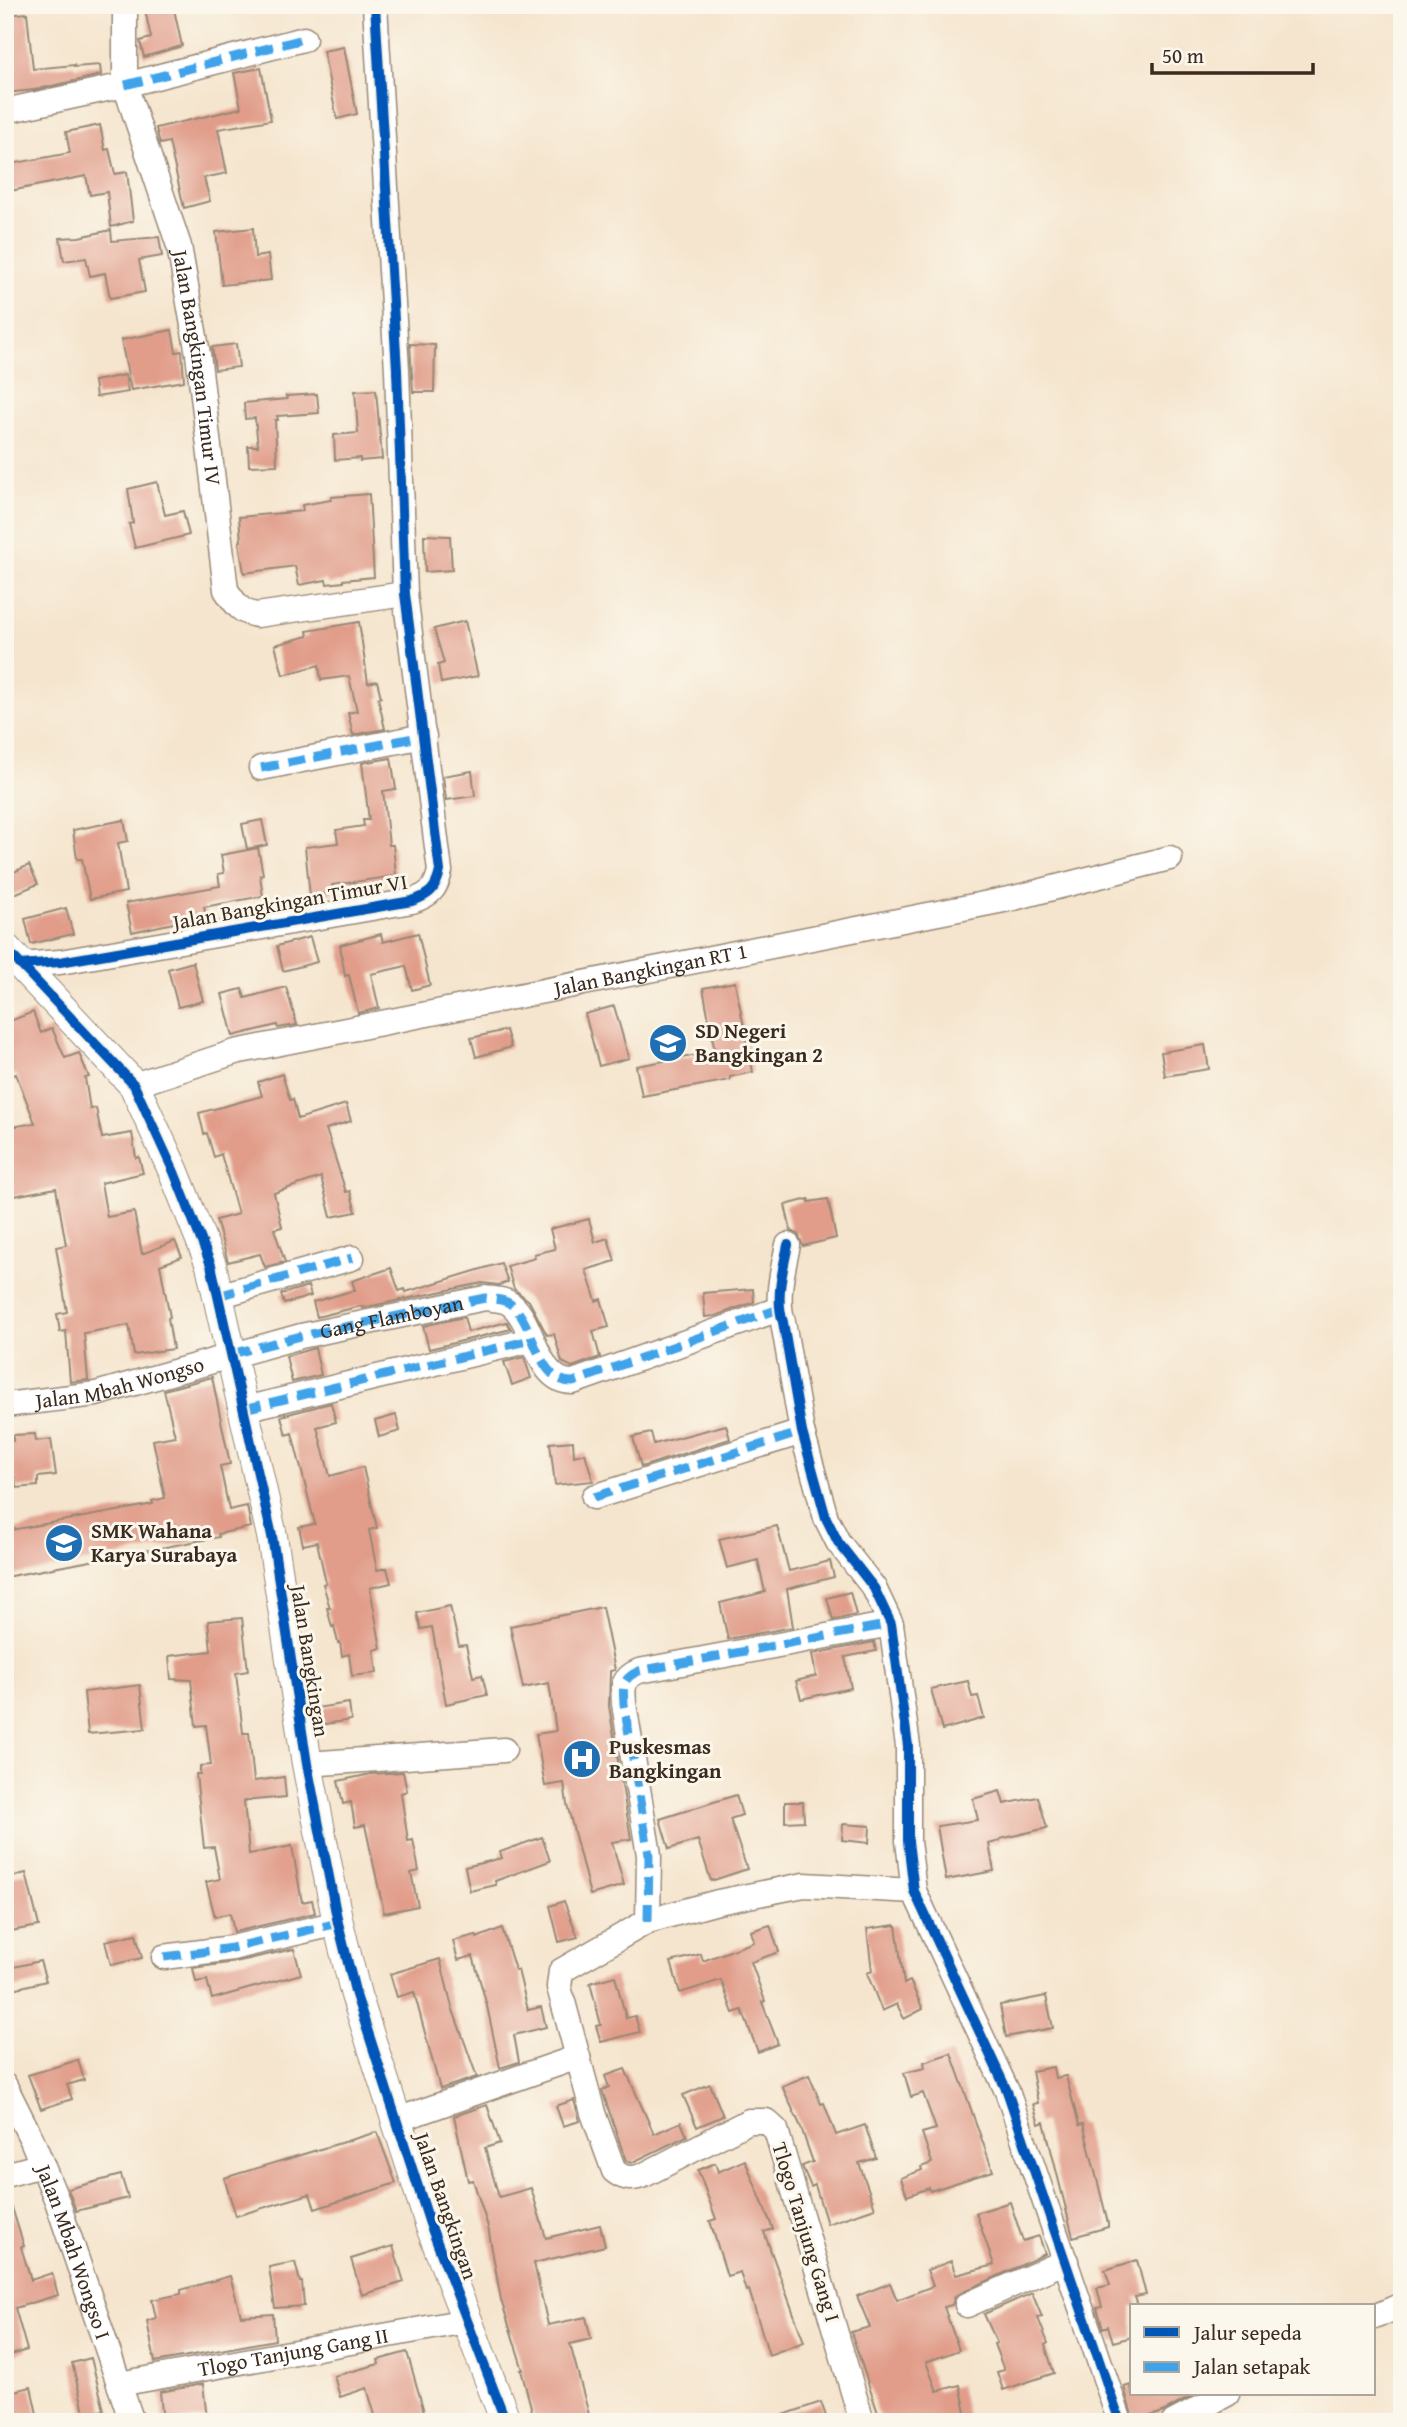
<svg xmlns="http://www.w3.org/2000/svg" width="1407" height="2427" viewBox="0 0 1407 2427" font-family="'Gentium Book Plus',serif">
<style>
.building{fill:#e19d8a}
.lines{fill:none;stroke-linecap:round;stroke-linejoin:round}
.minor-casing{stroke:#988876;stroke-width:27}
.tertiary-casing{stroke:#988876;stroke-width:32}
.minor{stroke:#fff;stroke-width:24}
.tertiary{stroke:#fff;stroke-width:30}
.quiet{stroke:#3fa3ea;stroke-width:9;stroke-dasharray:18 9;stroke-linecap:butt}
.cycleway-casing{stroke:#fbf7ec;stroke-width:15}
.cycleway{stroke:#0057b8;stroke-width:10}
.labels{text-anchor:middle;stroke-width:6;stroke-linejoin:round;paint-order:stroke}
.street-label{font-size:21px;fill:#3b2a1e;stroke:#fbf7ec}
.poi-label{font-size:21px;font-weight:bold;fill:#3b2a1e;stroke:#fbf7ec;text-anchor:start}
</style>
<rect width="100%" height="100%" fill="#fbf7ec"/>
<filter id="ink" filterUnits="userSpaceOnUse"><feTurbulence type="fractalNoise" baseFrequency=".0143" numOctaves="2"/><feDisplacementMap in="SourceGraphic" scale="14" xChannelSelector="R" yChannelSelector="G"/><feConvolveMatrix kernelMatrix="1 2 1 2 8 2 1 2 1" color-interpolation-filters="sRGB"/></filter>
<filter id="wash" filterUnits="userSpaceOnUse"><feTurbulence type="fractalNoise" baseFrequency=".00686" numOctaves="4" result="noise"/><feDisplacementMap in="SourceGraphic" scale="28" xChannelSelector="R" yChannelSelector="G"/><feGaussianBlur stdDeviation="1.57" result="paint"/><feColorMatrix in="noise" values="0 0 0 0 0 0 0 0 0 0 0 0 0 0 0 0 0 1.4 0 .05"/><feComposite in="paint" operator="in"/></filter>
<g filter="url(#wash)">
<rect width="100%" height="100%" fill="#f5e5ce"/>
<g id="blocks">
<path class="building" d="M144,5H173L182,46L144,57L140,41L151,38Z
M27,13L33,69L74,65V67L100,65L101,75L34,90L5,93V64L11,63L7,15Z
M344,47L357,114L337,119L323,51Z
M261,68L271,120L218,129L227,173L204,178L210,201L184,208L169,142L160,144L156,128L241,108L234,73Z
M100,125L105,150L109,149L115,174L127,172L133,221L111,227L107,192L90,195L86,176L5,192V165L70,153L66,132Z
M253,228L255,257L268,255L271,280L222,285L216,232Z
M111,230L112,241L159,237L162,256L139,260L145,292L110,298L105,273L90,276L86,258L64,261L60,238L79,237Z
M172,330L176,352L182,351L184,381L131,390L121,340Z
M236,344L239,367L215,370L212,347Z
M410,344L435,345L434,392H413Z
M125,375L128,392L96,397L94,381Z
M376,390L382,459L360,461V458L335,460L334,435L358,433L355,391Z
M317,394L319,413L277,416L278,420H275L277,465L249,466L248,446H258L255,418L245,419L244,403L287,399L286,396Z
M157,482L165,515L183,511L189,535L135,548L129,524L133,523L128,489Z
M369,494L374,577L343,580V582L327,584L326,580L299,585L295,566L244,573L239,542L241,541L239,517L303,511L302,505L331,500V497Z
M424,535L450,536L452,570L425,572Z
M465,621L478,676L441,683L438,665L444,663L434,629Z
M359,622L368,683L377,681L381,697L378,698L385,729L353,735L348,713L357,711L349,676L321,680L319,665L283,675L275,645L308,636L307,631Z
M391,758L396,789L383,791L389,845H393L396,876L332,885L333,893L310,896L305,847L338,843L336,830L364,826L363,820H369L362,763Z
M472,771L475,796L446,800L443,776Z
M124,820L128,841L118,843L126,892L90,899L82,859H77L73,830Z
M262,820L267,845L247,849L242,824Z
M258,848L263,874L260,875L263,896L204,907L206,916L132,932L126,903L220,886L218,874L224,873L221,855Z
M29,865L38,884L5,898V876Z
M66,908L73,934L31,944L25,919Z
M418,933L430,985L412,990L406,966L371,974L379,1008L358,1013L349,975L345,976L340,945L381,934L383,942Z
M310,937L317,962L283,971L277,946Z
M193,962L203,1001L178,1007L168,969Z
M735,982L753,1072L730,1077V1080L642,1096L636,1066L715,1052L703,988Z
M286,987L297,1025L278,1028L277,1025L233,1036L222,994L242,989L245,998Z
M614,1006L629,1058L599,1066L585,1014Z
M33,1012L41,1033L52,1028L65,1058L79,1053L89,1077L85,1078L90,1109L96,1108L102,1138L132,1133L136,1158L139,1157L143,1173L101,1183L107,1217L134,1212L142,1254L175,1241L182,1257L160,1265L170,1317L168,1318L173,1349L134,1355L129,1325L84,1333L88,1380L70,1382L66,1331L60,1332L57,1314L67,1312L56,1247L66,1245L56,1188L9,1197L5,1180V1128L35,1123L16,1074L5,1078V1023Z
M506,1030L511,1047L476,1057L471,1038Z
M1205,1045L1209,1069L1165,1076L1161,1052Z
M282,1074L290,1100L293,1099L298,1119L346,1104L351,1121L326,1129L346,1192L350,1191L356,1212L331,1217L321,1177L274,1193L282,1227L274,1229L285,1262L265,1267L260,1254L228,1262L216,1220L238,1214L221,1154L214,1157L207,1133L204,1134L199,1113L262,1096L258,1082Z
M809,1199V1202L828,1199L836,1238L803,1246L798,1234L791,1231L785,1205Z
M589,1219L595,1242L608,1238L615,1261L586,1270L596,1301L601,1299L609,1327L593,1331L600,1357L572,1367L562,1362L554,1334L547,1335L529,1301L514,1289L507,1266L535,1258L534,1254L555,1249L550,1229Z
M501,1263L508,1282L499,1285L482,1283L362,1308L361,1306L317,1317L313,1302L355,1290L352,1281L391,1268L399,1291L405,1289L406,1292Z
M308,1286L311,1296L284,1304L281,1294Z
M753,1289L754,1302L715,1316L705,1317L703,1293Z
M464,1317L468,1332L507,1322L511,1329L429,1349L423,1326Z
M315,1348L321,1375L292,1382L286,1356Z
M524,1357L531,1378L512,1385L504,1362Z
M212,1377L230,1464L220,1466L229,1510L247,1506L251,1527L218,1534L219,1537L5,1577V1531L117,1511L153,1504L152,1501L165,1498L153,1440L175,1436L164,1390Z
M331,1403L336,1422L317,1427L330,1476L363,1467L377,1528L369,1530L377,1570L387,1568L391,1583L370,1588L381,1648L374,1650L377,1673L352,1676L349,1654L342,1656L340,1642L338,1643L334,1626L332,1627L327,1608H330L323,1584L326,1583L317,1542L303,1545L299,1527L315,1524L292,1433L286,1435L281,1416Z
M396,1415L400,1431L379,1437L375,1421Z
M726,1425L730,1439L641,1467L633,1437L651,1433L654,1444Z
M35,1434L36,1441L51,1439L56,1475L38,1477V1486L16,1488L15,1478L5,1479V1441H13V1435Z
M573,1441L574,1456L585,1453L593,1481L555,1485L550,1443Z
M777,1526L789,1571L830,1561L834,1577L787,1589L793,1627L728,1639L720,1603L765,1592L758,1560L727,1568L719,1539Z
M850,1592L856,1615L833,1620L827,1598Z
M450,1606L459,1646L466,1645L473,1677L482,1675L487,1695L446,1704L432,1627L421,1629L417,1613Z
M602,1607L615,1670L610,1671L609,1706L631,1839L612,1842L624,1885L590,1895L567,1804L564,1783L545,1786L536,1734L556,1731L549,1683L523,1688L510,1626Z
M242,1618L248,1671L236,1673L243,1733H249L254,1781L284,1777L286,1797L244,1801L249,1854L292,1846L302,1902L312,1900L315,1913L234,1932L230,1913L215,1917L206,1882L220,1879L214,1847L204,1848L196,1774H200V1766L211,1765L206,1725L196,1726L191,1680L171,1679L169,1656L211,1651L208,1621Z
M874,1642L876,1651L845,1657L851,1688L801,1699L796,1681L816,1676L812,1654Z
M968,1681L972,1697L978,1696L984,1718L942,1730L931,1689Z
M140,1685L145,1729L88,1734L84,1692Z
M349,1703L351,1720L319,1725L316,1708Z
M403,1772L407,1791L401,1793L408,1841L413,1840L419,1871L411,1873L418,1906L384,1913L365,1825L355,1827L351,1802L343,1804L338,1781L371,1774Z
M1000,1791L1004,1804L1038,1797L1047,1828L1000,1839V1841L989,1844L994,1871L946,1880L937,1826L978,1820L973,1799Z
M736,1795L742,1815L730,1819L747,1869L711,1881L698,1840L669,1849L660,1819Z
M785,1802H803L804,1821L785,1822Z
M843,1824L870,1826L869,1843L842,1840Z
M542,1837L550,1861L495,1881L496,1885L470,1891L465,1867L502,1858L500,1852Z
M26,1873L39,1926L5,1932V1878Z
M564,1901L578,1937L559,1942L550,1906Z
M770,1925L779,1952L751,1962L765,2001L762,2002L778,2044L758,2052L742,2010L733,2013L721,1980L680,1993L671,1962L701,1954L703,1961L754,1942L751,1931Z
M896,1925L904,1984L910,1981L923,2009L904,2019L897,2004L882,2011L867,1973L872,1971L867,1929Z
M502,1928L515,1970H518L528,2010L541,2007L546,2027L514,2035L519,2062L500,2068L487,2006L473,1956L458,1960L453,1941L476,1935L477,1938Z
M136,1934L142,1958L111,1965L105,1941Z
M294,1949L301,1974L212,1999L207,1980L196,1982L193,1968L235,1962Z
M440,1959L452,2007L477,2077L440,2089L414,1992L397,1997L390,1974Z
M40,1961L46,1981L5,1991V1969Z
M615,1976L626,2018L635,2016L640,2032L601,2042L596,2026L601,2025L590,1983Z
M1046,1996L1053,2028L1006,2037L1000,2005Z
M951,2053L993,2171L930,2191L929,2188L907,2196L901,2178L922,2170L921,2167L932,2163L922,2133L936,2129L923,2093L911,2097L904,2073L925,2068L924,2062Z
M78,2060L84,2080L67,2085L72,2099L41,2109L28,2075Z
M1053,2067L1055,2078L1066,2076L1079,2125L1083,2124L1108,2223V2227L1073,2237L1044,2122L1039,2124L1033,2104L1038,2103L1032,2071Z
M625,2069L654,2134L681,2122L687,2136L631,2163L626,2161L602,2090L609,2087L605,2076Z
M809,2075L821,2104L824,2103L836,2135L865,2125L876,2158L859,2163L875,2208L827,2224L815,2185L811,2187L802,2166L813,2162L800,2125L782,2086Z
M710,2084L723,2116L697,2127L683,2095Z
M574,2100L580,2121L563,2126L556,2106Z
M487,2105L500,2143L485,2148L499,2197L531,2188L546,2238L600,2225L605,2246L534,2263L548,2325L586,2317L591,2339L570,2344L591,2422H535L521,2370H523L501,2300L488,2227L473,2180L468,2181L454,2116Z
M377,2132L396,2183L315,2209L310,2194L236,2216L224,2178Z
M745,2160L773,2229L764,2232L804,2342L769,2355L749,2290L746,2291L740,2272L727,2276L710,2221L716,2219L698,2170L715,2163L718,2172Z
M121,2175L128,2198L76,2211L68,2189Z
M9,2198L24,2246L21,2247L31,2280L52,2273L58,2295L15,2308L27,2350L5,2357V2199Z
M1010,2202L1023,2241L1039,2236L1045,2254L955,2296L952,2305L944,2307L959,2350L926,2362L937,2391L960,2385L967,2417L951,2421L950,2418L934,2422H881L851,2332L870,2327L857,2296L890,2283L897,2300L933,2286L927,2270L951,2261L956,2275L994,2265L976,2213Z
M393,2246L404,2282L362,2295L351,2259Z
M1137,2260L1146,2295L1135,2297L1138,2306H1132V2337L1113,2342L1108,2326L1103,2328L1097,2308L1102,2307L1097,2288L1110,2285L1105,2270Z
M295,2262L300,2282H302L304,2306L275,2308L269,2267Z
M230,2276L241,2316L273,2314L275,2340L155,2362L147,2321L156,2318L152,2300L181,2294V2290Z
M1032,2293L1042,2317L1038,2318L1048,2343L1045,2345L1054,2373L1003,2390L997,2372L1004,2370L994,2344L997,2343L984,2314Z
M407,2352L427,2422H377L367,2388L340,2397L334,2376L379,2364L378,2360Z
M91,2358L104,2410L85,2415L72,2363Z
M203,2384L207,2419L163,2422L160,2392Z
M1131,2385L1132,2394H1196L1163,2412L1142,2419L1143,2422H1134L1124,2387Z
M31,2387L37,2414L12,2420L5,2393Z
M821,2402L828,2422H772V2419Z"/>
</g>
</g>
<g filter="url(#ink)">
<use href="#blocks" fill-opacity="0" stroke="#988876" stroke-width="2"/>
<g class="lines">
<defs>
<g id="minor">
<path id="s1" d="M125,5V85L179,246L198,354L226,590C235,603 240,613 257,615L405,594"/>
<path d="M5,111L125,85L304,39"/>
<path d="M261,768L424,736"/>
<path d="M20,965L60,962L412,901C430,895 436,889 440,871L405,594L397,370L375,5"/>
<path id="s2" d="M134,1085L235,1052L1014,898L1170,858"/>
<path d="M788,1245C783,1269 775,1298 783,1322L802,1432L826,1518L838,1542L874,1588L891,1624L908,1746V1841L914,1891L1007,2091L1120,2422"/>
<path d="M218,1296L352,1258"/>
<path id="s3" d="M5,1405L96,1394L301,1336L485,1298C491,1299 501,1299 507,1302C535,1316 534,1383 573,1382L779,1309"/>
<path d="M244,1409L531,1340"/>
<path d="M594,1497L802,1432"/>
<path d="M307,1764L504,1750"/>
<path d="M648,1921L649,1855L624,1704C623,1687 621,1679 639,1671L891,1624"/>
<path d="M164,1957L232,1948L338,1923"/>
<path id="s4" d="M5,2086L32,2140L57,2201L132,2422"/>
<path d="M397,2120L578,2057"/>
<path d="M5,2175L42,2165"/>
<path d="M967,2305L1066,2261"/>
<path d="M1374,2317L1402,2305"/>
<path id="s5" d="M119,2384L466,2321"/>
<path d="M862,2422L776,2130L766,2121H749L644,2175C632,2180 624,2179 614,2171L593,2113L559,1987L561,1971L648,1921L718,1902L804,1885L914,1891"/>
<path d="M1174,2422L1227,2394"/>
</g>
<path id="tertiary" d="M5,948L134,1085L174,1172L211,1265L272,1536L307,1764L338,1923L356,1995L430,2224L506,2422"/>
</defs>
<use href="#minor" class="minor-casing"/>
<use href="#tertiary" class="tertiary-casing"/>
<use href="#minor" class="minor"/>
<use href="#tertiary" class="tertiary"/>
<g class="quiet">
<path d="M125,85L304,39"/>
<path d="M261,768L424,736"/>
<path d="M218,1296L352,1258"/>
<path id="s6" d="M232,1354L301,1336L485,1298C491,1299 501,1299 507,1302C535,1316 534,1383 573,1382L779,1309"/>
<path d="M244,1409L531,1340"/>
<path d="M594,1497L802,1432"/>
<path d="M648,1921L649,1855L624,1704C623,1687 621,1679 639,1671L891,1624"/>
<path d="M164,1957L232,1948L338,1923"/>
</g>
<defs>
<path id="cycleway" d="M5,948L134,1085L174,1172L211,1265L272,1536L307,1764L338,1923L356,1995L430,2224L506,2422
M20,965L60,962L412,901C430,895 436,889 440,871L405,594L397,370L375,5
M788,1245C783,1269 775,1298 783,1322L802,1432L826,1518L838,1542L874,1588L891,1624L908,1746V1841L914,1891L1007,2091L1120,2422"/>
</defs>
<use href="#cycleway" class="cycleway-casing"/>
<use href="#cycleway" class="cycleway"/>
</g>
</g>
<defs>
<symbol id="school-disc" viewBox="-11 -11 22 22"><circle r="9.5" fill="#1f6fb2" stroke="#fbf7ec"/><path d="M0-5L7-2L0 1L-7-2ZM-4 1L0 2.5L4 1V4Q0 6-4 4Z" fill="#fff"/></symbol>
<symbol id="hospital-disc" viewBox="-11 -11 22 22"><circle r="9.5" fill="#1f6fb2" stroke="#fbf7ec"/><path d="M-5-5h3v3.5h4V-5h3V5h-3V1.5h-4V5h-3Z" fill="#fff"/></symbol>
</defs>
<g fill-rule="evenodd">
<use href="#school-disc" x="646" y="1021" width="44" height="44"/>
<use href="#school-disc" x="42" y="1521" width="44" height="44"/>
<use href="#hospital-disc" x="560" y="1737" width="44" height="44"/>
</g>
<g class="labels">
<g class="street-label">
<text dy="7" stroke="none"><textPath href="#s1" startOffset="373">Jalan Bangkingan Timur IV</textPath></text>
<text transform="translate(290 902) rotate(-10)" y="7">Jalan Bangkingan Timur VI</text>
<text dy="7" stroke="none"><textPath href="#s2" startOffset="530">Jalan Bangkingan RT 1</textPath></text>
<text dy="7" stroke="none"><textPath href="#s6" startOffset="164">Gang Flamboyan</textPath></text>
<text dy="7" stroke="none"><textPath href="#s3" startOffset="117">Jalan Mbah Wongso</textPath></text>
<text transform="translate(310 1661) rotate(81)" y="7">Jalan Bangkingan</text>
<text transform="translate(446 2206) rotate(71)" y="7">Jalan Bangkingan</text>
<text transform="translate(806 2232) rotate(73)" y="7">Tlogo Tanjung Gang I</text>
<text dy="7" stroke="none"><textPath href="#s4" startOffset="180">Jalan Mbah Wongso I</textPath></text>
<text dy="7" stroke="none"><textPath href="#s5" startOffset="177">Tlogo Tanjung Gang II</textPath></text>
</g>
<g class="poi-label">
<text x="695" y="1038">SD Negeri<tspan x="695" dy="24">Bangkingan 2</tspan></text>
<text x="91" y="1538">SMK Wahana<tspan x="91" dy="24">Karya Surabaya</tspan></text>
<text x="609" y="1754">Puskesmas<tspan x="609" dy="24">Bangkingan</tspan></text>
</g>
</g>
<rect width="1407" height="2427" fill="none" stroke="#fbf7ec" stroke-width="28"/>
<rect x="1130" y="2304" width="245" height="91" fill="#fbf7ec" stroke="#aea59a" stroke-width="2"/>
<rect x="1144" y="2327" width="35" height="10" fill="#0057b8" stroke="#aea59a" stroke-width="2"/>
<text x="1194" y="2340" font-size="21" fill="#3b2a1e">Jalur sepeda</text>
<rect x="1144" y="2362" width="35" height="10" fill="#3fa3ea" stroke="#aea59a" stroke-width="2"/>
<text x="1194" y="2374" font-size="21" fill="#3b2a1e">Jalan setapak</text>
<path d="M1152 63v10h161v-10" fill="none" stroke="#3b2a1e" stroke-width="3.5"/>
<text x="1162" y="63" font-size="21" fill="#3b2a1e" stroke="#fbf7ec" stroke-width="5" paint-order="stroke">50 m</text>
</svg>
